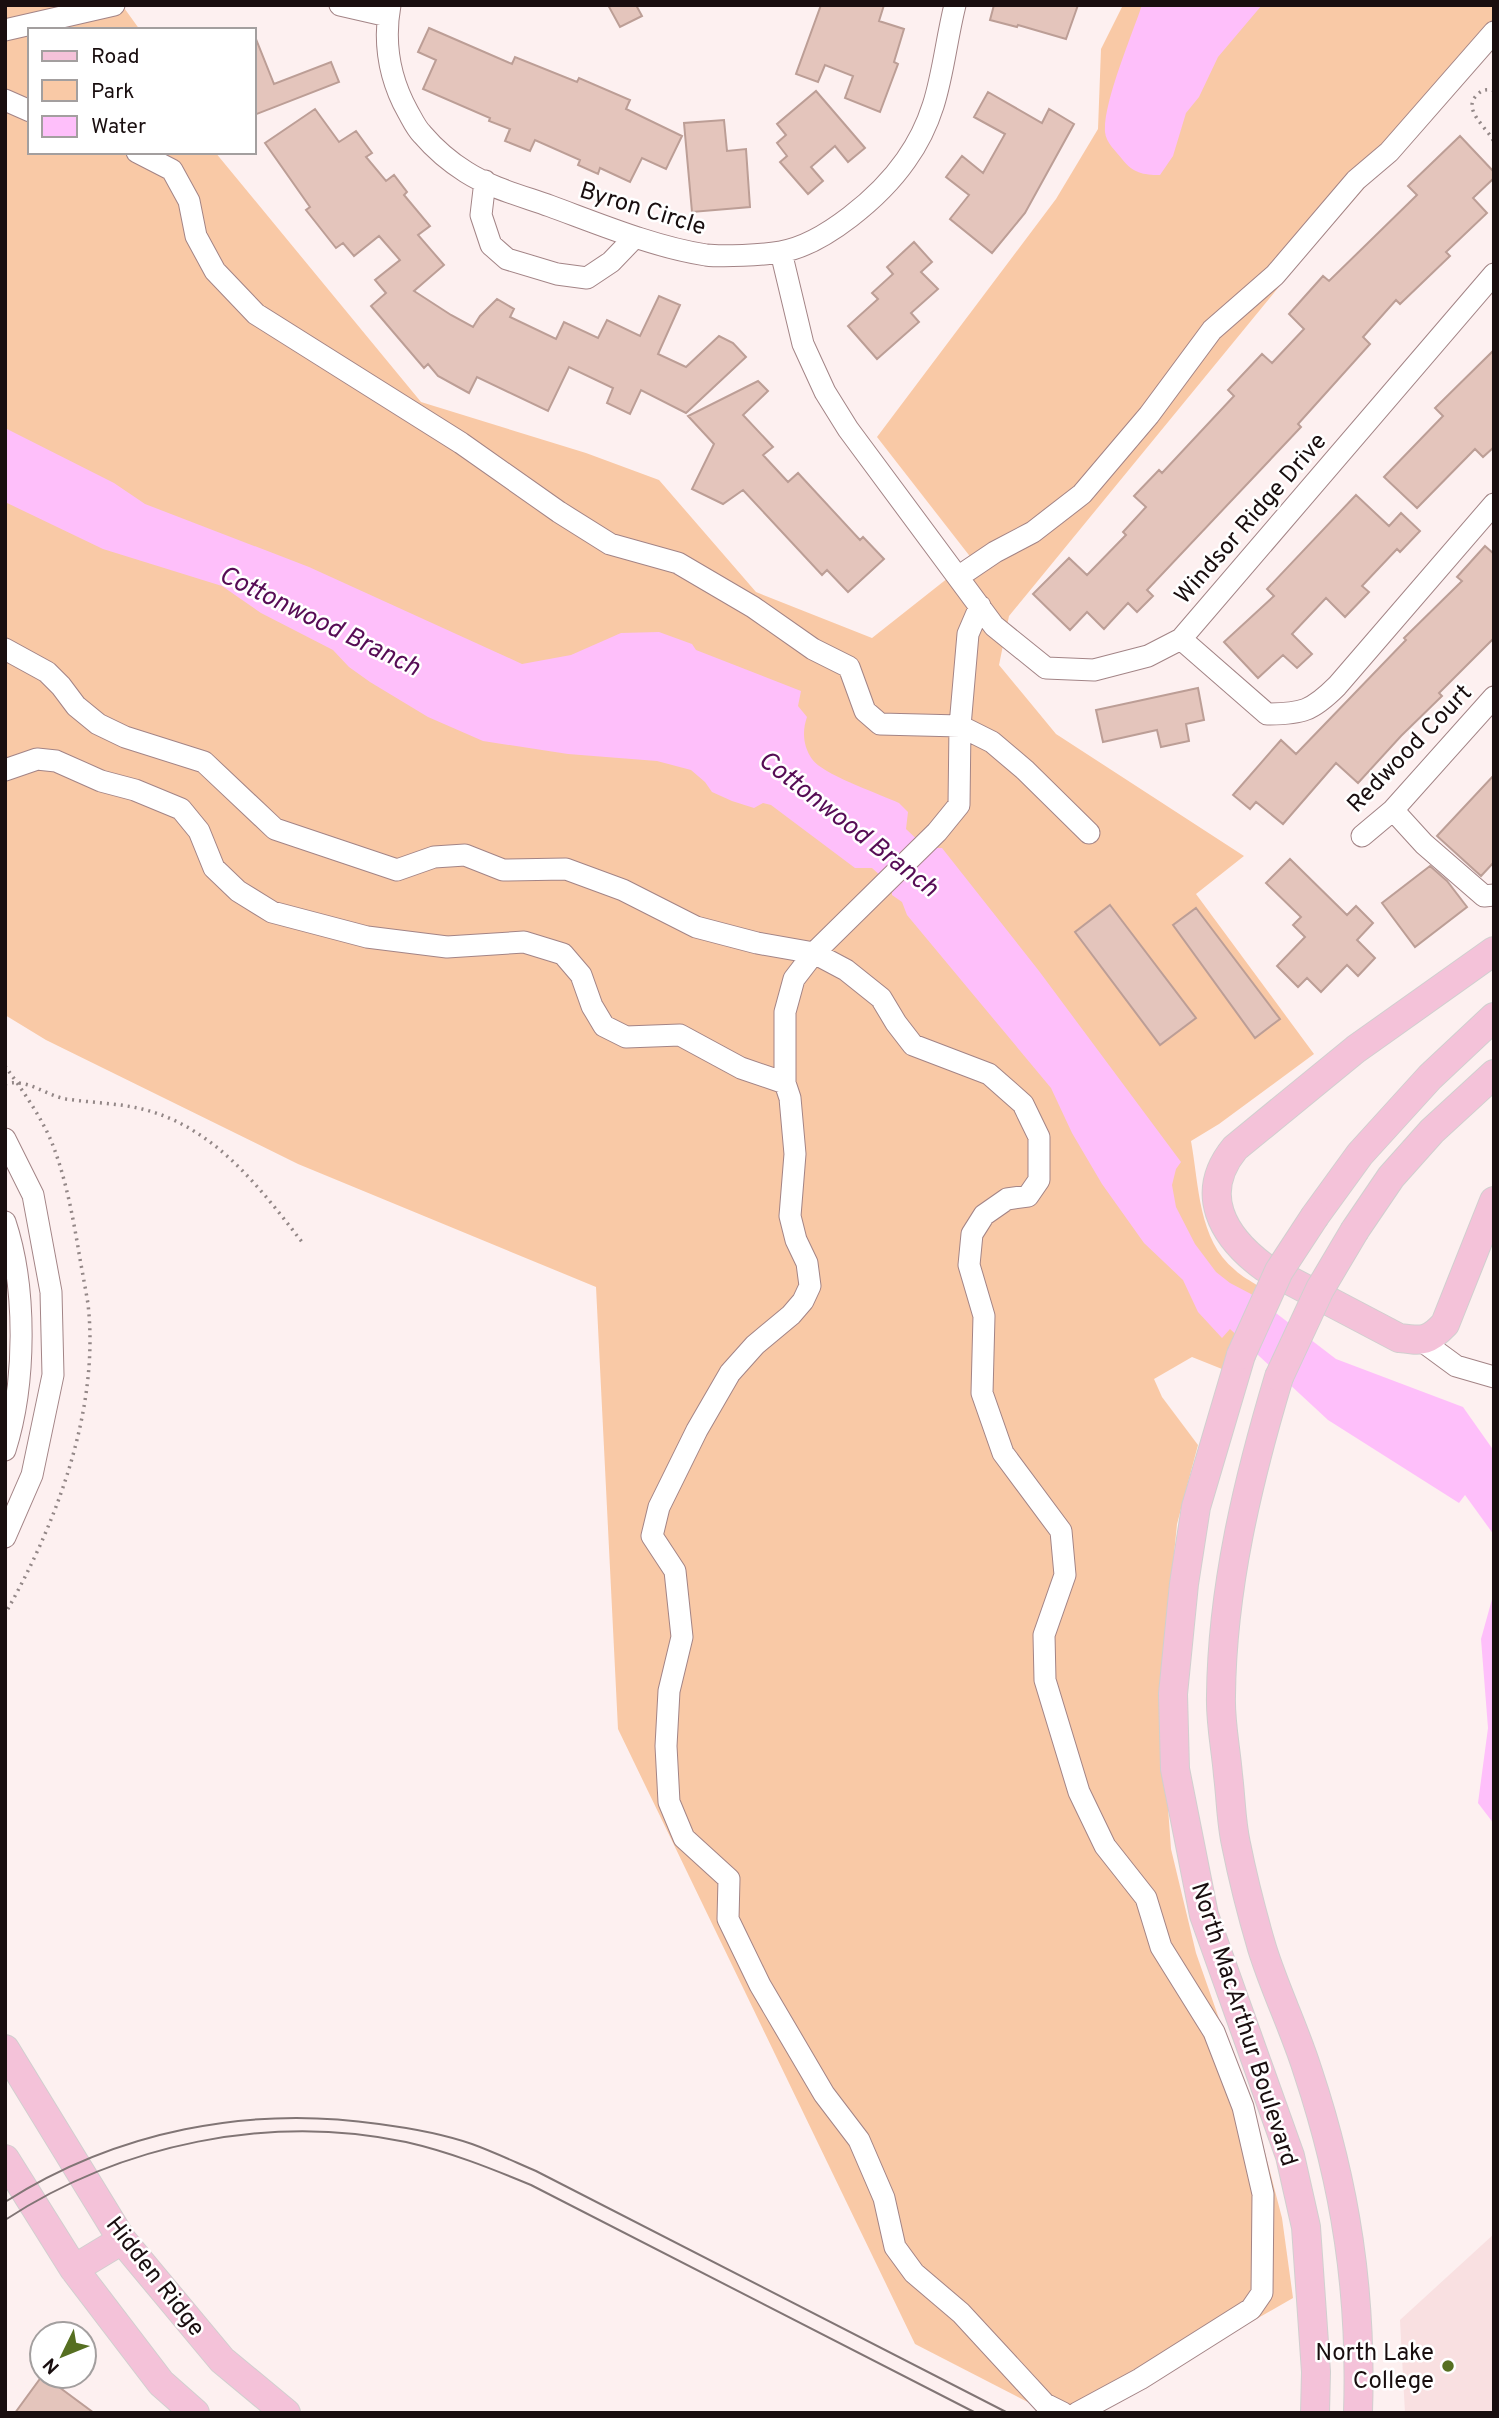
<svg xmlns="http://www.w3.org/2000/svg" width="1499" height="2418" viewBox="0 0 1499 2418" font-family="Overpass,sans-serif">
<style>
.built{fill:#f9e0e1}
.green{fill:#f9c9a6}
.water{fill:#febffa}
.building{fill:#e4c5bc;stroke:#bc9e96;stroke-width:2}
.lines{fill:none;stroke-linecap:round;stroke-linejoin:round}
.minor-casing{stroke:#a38486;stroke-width:23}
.major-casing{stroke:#d1cfcf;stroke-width:30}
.path{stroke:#938787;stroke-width:3.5;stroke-dasharray:2 5;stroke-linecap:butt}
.minor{stroke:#fff;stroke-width:21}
.major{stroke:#f4c2d9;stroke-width:28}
.tram{stroke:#817575;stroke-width:2}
.major-bridge-casing{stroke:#d1cfcf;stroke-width:30;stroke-linecap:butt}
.major-bridge{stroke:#f4c2d9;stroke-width:28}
.poi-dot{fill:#566f21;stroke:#fff;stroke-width:2.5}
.labels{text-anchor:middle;stroke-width:5;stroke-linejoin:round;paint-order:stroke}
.street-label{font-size:24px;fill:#190e0f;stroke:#fff}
.poi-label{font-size:24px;fill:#190e0f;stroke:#fff;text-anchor:end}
.water-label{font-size:26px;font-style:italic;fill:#560c55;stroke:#fff}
</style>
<rect width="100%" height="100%" fill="#fdf0f0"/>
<path class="built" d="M1494,2234V2413H1405L1400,2320Z"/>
<path class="green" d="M5,5H122L140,30H30V152H215L421,402L586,453L659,480L756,592L872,638L972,559L877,437L1056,199L1098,129L1101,49L1123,5H1494V38L1282,283L1009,616L999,665L1056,734L1244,856L1196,894L1314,1054L1219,1124L1191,1141C1199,1184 1198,1240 1235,1270C1241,1276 1251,1281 1258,1286L1222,1369L1192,1357L1154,1379L1162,1397L1198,1445L1177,1524L1160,1697L1171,1849L1196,1953L1262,2141L1282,2218L1293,2298L1092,2413H1049L915,2344L618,1729L596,1287L298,1164L46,1040L5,1015Z"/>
<path class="water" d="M1142,5H1262L1218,57L1199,97L1186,113L1173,156L1160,175C1143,175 1133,173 1122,159C1116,151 1106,143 1105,132C1103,103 1132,35 1142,5Z
M5,428L114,483L145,504L309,567L522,664L571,655L621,633L659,632L692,644L696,650L801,691L798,706L807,717C802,731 803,746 812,759C823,775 880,794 899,803L908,812L906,829L926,848H942L1039,971L1181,1162L1176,1169L1172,1185L1176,1207L1195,1244L1216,1272L1230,1283L1251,1294L1336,1359L1463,1407L1494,1451V1535L1465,1495L1459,1503L1328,1420L1230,1329L1222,1338L1198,1312L1183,1280L1144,1243L1102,1184L1072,1133L1051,1088L907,915L902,902L892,895V886L872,868H855L771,805L763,803L754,808L732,801L712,792L705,782L691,770L657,761L568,754L483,741L428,717L370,682L349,667L333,650L261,613L222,586L103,549L5,502Z
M1494,1592V1824L1478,1803L1488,1728L1481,1639Z"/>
<path class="building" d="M608,5H636L642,16L620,27Z
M821,5H884L879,21L904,29L894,62L898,64L880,112L845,98L853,76L825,65L818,82L796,74Z
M994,5H1078L1066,39L1018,25L1017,27L990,20Z
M429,28L512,64L515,57L577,82L579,78L630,100L626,109L682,136L666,169L642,158L630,182L600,168L598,174L578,165L580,160L535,140L530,151L505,141L510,129L489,121L490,118L423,89L436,60L418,52Z
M254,34L274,84L331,62L339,82L254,115Z
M816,91L865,148L848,162L835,146L811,167L823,181L808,194L780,162L787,156L777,143L786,135L777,124Z
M988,92L1042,123L1049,109L1074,124L1025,213L992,253L950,219L969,195L946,177L962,156L983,173L1005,134L974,117Z
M315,109L339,142L356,131L372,153L366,157L386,181L394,175L407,192L404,195L430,226L418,235L444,265L414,291L451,315L473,327L480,316L497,299L514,309L510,317L556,339L564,322L598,338L607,320L640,336L659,296L680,305L658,354L686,367L719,336L733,343L746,357L686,413L641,390L630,414L607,403L613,388L569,367L548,411L477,377L469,393L438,376L428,364L424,368L371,306L386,293L375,280L400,260L379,236L354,256L343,243L336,248L306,210L310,207L265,143Z
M724,120L727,151L746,149L750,207L692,212L684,123Z
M1460,136L1494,172V178L1473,198L1487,213L1446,252L1450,256L1400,304L1396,300L1363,337L1370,344L1298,424L1301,427L1147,590L1153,596L1137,612L1128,603L1104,629L1087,612L1070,630L1033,594L1069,558L1087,575L1126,535L1123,532L1146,507L1134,496L1159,470L1162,473L1234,396L1228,390L1262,354L1272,363L1304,329L1289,314L1323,276L1329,281L1417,195L1408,186Z
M914,242L932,262L921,272L938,289L911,313L919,322L877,359L848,326L878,299L872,293L893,274L887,267Z
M1494,350V447L1483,457L1475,449L1417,508L1384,477L1443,416L1435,408Z
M758,381L768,391L743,415L773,447L763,455L788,482L798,473L860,540L863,537L884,559L848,592L827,570L822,575L743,490L723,504L692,489L714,444L688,416Z
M1356,495L1389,526L1401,513L1420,531L1400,552L1397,549L1362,586L1369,592L1345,617L1326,598L1292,634L1312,654L1297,668L1283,655L1258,678L1224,642L1274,596L1267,589Z
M1485,546L1494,554V638L1439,693L1442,696L1401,736L1358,783L1336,763L1283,824L1256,802L1250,809L1233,795L1281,740L1296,754L1406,640L1404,638L1462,581L1457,577Z
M1198,688L1204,720L1186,724L1189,741L1161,747L1157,730L1103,742L1096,710Z
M1494,775V862L1481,876L1437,836Z
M1290,859L1347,915L1356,906L1373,923L1357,940L1375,958L1358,976L1347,965L1321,992L1307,978L1298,987L1277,966L1305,937L1293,925L1301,917L1266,883Z
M1430,866L1447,881L1467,907L1415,947L1382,903Z
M1110,905L1196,1018L1160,1045L1075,932Z
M1196,908L1280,1019L1255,1038L1173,925Z
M42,2376H44L94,2413H15Z"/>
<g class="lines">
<defs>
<path id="minor" d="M340,5L388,16
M390,5C383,44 389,78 408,112C412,119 416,128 422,134C434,148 450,162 466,172C491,188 522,196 550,206C599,224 654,247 706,255C722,257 764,255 780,252C824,245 881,196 906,160C942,110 941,62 955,5
M5,30L114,5
M5,100L30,111
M137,152L172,170L189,201L196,236L215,271L256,314L461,443L559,512L610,544L678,563L753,607L813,649L849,667L865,711L880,724L960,726L992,742L1025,770L1089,833
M485,181L481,215L491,245L507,259L557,274L587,278L611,262L635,237
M781,252L803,344L825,392L848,429L994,626L1046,668L1094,670L1148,656L1181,639L1494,274
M958,577L995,552L1033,532L1082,494L1149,415L1212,330L1275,275L1356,180L1389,152L1494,32
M980,606L968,634L960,726L959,805L937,832L814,953L794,979L785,1012V1083L790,1098L795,1154L790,1216L796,1240L807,1263L810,1286L803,1301L791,1315L755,1345L730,1373L697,1430L659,1507L652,1536L675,1571L682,1637L669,1691L666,1746L669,1802L684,1838L729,1879L728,1919L760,1985L824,2094L859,2140L884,2198L895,2247L914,2273L961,2313L1045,2404L1063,2413
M1181,639L1267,714C1302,714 1312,711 1337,686L1494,504
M5,649L47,672L61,686L76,706L98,724L125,737L204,762L275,829L397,870L434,857L465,855L503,870L566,869L623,890L696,927L757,943L814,953L846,970L881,998L896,1023L913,1045L989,1074L1023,1104L1039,1137V1180L1028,1196L1007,1199L984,1215L972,1234L969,1265L984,1316L982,1393L1003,1453L1061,1531L1065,1575L1044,1635L1045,1680L1079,1792L1105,1846L1146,1898L1161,1947L1214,2032L1243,2107L1263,2194L1262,2293L1251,2309L1140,2379L1077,2413
M5,770L37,759L56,761L101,781L135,790L181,809L199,831L214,868L238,891L272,912L367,937L447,947L524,942L563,954L581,975L592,1006L604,1026L626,1037L680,1035L741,1068L785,1083
M1393,810L1424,844L1484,896L1494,895
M1362,836L1393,810L1494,697
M5,1139L33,1195L51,1292L53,1375L32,1475L5,1537
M5,1222C27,1288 26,1384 5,1450
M1422,1341L1456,1366L1494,1377"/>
<path id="major" d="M1494,951L1356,1049L1235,1148C1198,1193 1222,1236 1264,1267L1399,1338C1423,1341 1428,1342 1445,1324L1494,1201
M1315,1216L1360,1154L1430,1077L1494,1017
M1355,1230L1391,1177L1432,1131L1494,1074
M1241,1355L1196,1507L1184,1584L1173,1694L1175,1769L1204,1915L1290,2156L1306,2227L1316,2372L1315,2413
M1279,1377C1248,1480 1222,1588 1221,1696C1220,1722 1226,1749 1228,1775C1231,1798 1231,1822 1236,1844C1243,1879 1252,1914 1262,1948C1275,1990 1295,2030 1308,2072C1346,2186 1362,2293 1358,2413
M5,2049L122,2240L222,2360L286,2413
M5,2159L74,2269L161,2383L195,2413
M74,2269L122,2240"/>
</defs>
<use href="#minor" class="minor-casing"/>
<use href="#major" class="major-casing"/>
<path class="path" d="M1494,91C1488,89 1483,89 1478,94C1460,109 1488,128 1494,142
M5,1066C21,1088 42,1118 52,1143C65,1176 72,1212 78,1247C81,1266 85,1285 88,1304C100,1409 56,1525 5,1614
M5,1084C27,1078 45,1095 66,1099C93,1103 120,1103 146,1110C216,1129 260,1188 302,1242"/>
<use href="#minor" class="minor"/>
<use href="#major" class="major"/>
<path class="tram" d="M5,2202C116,2131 249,2105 379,2124C410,2128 443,2134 472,2144C494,2152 515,2162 536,2171L1008,2413
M5,2220C121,2144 270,2113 406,2142C450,2152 490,2168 531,2185L976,2413"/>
<defs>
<path id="major-bridge" d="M1241,1355L1279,1271L1315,1216
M1279,1377L1320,1289L1355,1230"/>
</defs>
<use href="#major-bridge" class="major-bridge-casing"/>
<use href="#major-bridge" class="major-bridge"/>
</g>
<circle class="poi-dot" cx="1448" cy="2366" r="7"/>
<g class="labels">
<g class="street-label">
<text transform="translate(643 208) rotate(17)" y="8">Byron Circle</text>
<text transform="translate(1250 518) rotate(-49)" y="8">Windsor Ridge Drive</text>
<text transform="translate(1409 748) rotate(-46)" y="8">Redwood Court</text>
<text transform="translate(1245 2024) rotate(72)" y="8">North MacArthur Boulevard</text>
<text transform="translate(156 2276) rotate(52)" y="8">Hidden Ridge</text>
</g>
<g class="poi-label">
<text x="1434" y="2360">North Lake<tspan x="1434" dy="28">College</tspan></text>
</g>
<g class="water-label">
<text transform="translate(320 620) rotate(26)" y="9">Cottonwood Branch</text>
<text transform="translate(849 823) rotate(38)" y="9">Cottonwood Branch</text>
</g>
</g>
<rect width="1499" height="2418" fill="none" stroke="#190e0f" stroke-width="14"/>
<rect x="28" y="28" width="228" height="126" fill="#ffffff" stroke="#a39f9f" stroke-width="2"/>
<rect x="42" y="51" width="35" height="10" fill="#f4c2d9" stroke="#a39f9f" stroke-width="2"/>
<text x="91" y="63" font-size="21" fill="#190e0f">Road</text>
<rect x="42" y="80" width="35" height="21" fill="#f9c9a6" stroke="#a39f9f" stroke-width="2"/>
<text x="91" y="98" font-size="21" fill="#190e0f">Park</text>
<rect x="42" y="116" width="35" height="21" fill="#febffa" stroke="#a39f9f" stroke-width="2"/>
<text x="91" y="133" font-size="21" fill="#190e0f">Water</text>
<g transform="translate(63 2355) rotate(227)"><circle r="33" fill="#ffffff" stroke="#a39f9f" stroke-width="2"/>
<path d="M0-5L12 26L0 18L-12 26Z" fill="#566f21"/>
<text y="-10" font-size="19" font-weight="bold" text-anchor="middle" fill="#190e0f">N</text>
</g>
</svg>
